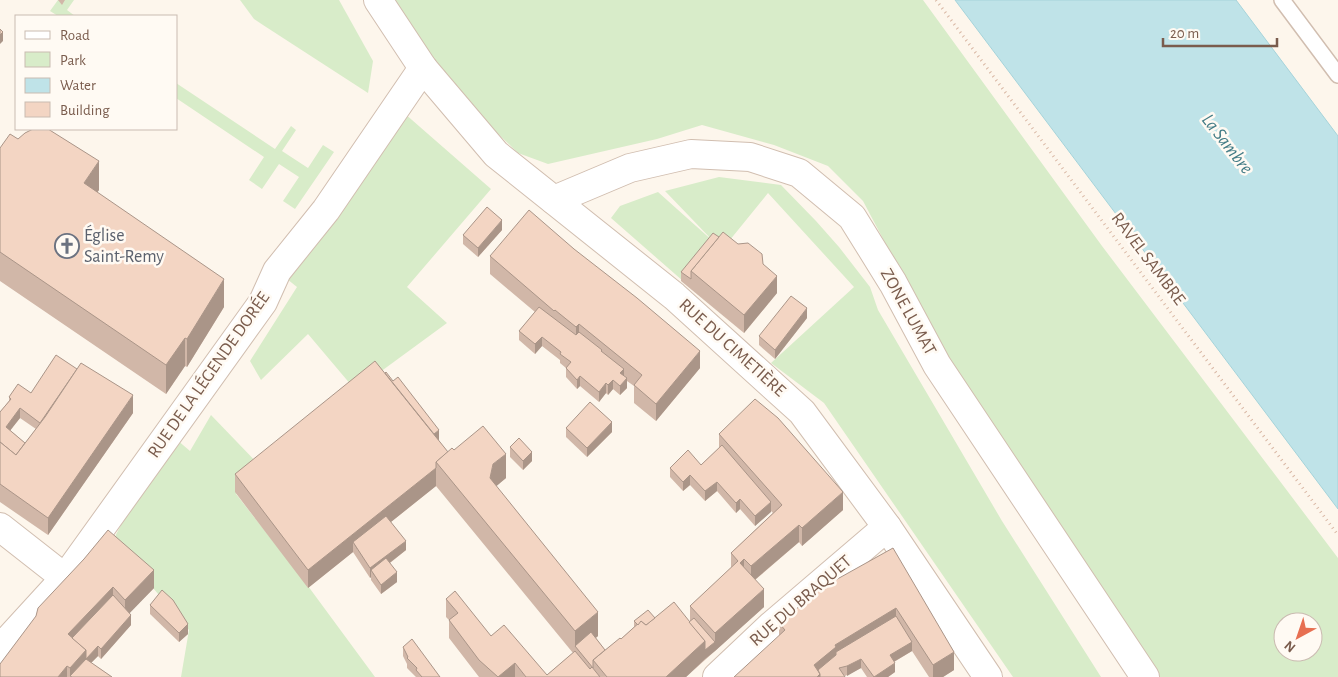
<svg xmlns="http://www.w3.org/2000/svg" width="1338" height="677" viewBox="0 0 1338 677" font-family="'Alegreya Sans',sans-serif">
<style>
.green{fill:#d8ecc9;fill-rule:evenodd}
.water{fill:#bfe3e8;stroke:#a5d3da}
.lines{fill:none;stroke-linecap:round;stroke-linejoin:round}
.service-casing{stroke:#d1beb0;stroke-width:18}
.minor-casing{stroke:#d1beb0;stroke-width:30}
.path{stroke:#d9b8a5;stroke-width:3;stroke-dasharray:1 4;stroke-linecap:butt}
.service{stroke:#fff;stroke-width:15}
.minor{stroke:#fff;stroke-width:28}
.wall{fill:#d1b7a8;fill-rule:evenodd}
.shaded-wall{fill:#aa9588}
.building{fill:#f3d5c3;stroke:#aa9588}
.labels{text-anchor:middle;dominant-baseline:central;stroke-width:5;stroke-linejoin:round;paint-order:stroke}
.worship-label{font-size:18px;fill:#5b616d;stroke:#fffaf3;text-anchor:start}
.street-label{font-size:18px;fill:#7a5c4d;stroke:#fffaf3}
.water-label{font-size:19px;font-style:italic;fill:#437c86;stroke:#fffaf3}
</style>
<rect width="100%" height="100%" fill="#fdf6ec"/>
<!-- green -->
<g class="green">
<path d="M58 0H74L67 10 75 16H58L50 11Z"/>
<path d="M240 0H339L373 61 368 93 263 25 254 19Z"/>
<path d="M383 0H923L1102 246 1338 558V677H1147L999 458 863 201 828 166 774 145 702 125 657 139 548 164 518 153 411 50ZM1283 622H1313V652H1283Z"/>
<path d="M176 83 275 149 291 126 296 130 282 151 308 168 323 145 334 152 295 209 283 201 299 177 279 164 262 189 249 180 264 157 176 98Z"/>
<path d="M404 113 491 189 407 287 447 323 376 375 357 392 308 334 261 380 250 361 297 287 277 271Z"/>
<path d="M719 177 781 185 816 221 839 247 870 287 878 310 1002 521 1101 677H1013L824 403 771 363 854 287 768 193 691 288 611 218 620 206 658 192 715 243 665 191Z"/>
<path d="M211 415 264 470 236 494 308 586 375 677H181L189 630 153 588 109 548 169 433 190 451Z"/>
</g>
<!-- water -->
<path class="water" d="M955 0H1236L1338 136V509Z"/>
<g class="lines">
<defs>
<path id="service" d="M1282 0 1338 75"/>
<g id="minor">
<path d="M378 0 423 68 496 154 674 296 802 412 887 527 988 677"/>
<path d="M554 200 630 168 691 154 750 157 799 173 852 217 893 283 937 365 1145 677"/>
<path d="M0 527 65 578"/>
<path d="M0 649 65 578 263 302 277 271 326 210 423 68"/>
<path d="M717 677 771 626 887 527"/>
</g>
</defs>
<!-- service casing -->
<use href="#service" class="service-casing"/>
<!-- minor casing -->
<use href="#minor" class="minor-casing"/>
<!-- path -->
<path class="path" d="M936 0 1338 535"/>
<!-- service -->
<use href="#service" class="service"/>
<!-- minor -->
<use href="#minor" class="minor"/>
</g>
<!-- wall -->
<g class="wall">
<path d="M58 0H65L62 5Z"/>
<path d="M0 148 99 190 97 192 224 307 187 367 185 366 166 394 0 281Z"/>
<path d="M502 230 478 257 463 244V235Z"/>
<path d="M490 256 700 368 656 421 634 403V386L627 381V388L620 395 613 389 608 395 606 393 599 402 580 386 577 389 566 377V368L560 363V360L542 346 535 354 519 340V331L535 312 490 274Z"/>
<path d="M763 264 777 293 744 333 681 281V272Z"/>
<path d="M807 318 775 359 759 345V336Z"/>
<path d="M385 373 439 440H438L448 452 454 450 506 478 496 486 598 636 596 638 605 650 621 639 634 627V621L655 618 689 622 690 621V606L731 568V553L773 513 771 511 755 526 740 509 736 513 717 491 705 501 690 485 683 491 670 477V468L701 465 719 448V434L843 510 802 546 799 542 755 580 764 607 686 677H479L449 638V620L446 617V599L491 636 547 675 573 653 436 486 391 522 406 550 390 563 397 582 381 594 371 580V577L370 578 353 552 308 588 235 492V474Z"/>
<path d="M31 393 133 413 48 535 0 502V412L9 401V397ZM20 418 36 429 25 443 10 430Z"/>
<path d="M566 428 612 432 587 457 566 437Z"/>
<path d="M510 447 532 461 523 470 510 457Z"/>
<path d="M893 548 954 670 943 677H929L912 651 894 662 895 672 888 677H867L861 668 845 676 779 636V623Z"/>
<path d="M84 559 154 588 129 613 131 625 101 659 98 656 91 663 112 677H0Z"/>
<path d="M150 605 188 634 179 642 150 614Z"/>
<path d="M403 647 440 677H416L407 668V664L403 656Z"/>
</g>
<!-- shaded-wall -->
<g class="shaded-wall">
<path d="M3 32V41L0 44V35Z"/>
<path d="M99 161V190L84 211V183Z"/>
<path d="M502 220V230L478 257V248Z"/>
<path d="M777 276V293L744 333V315Z"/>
<path d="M224 279V307L187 367V339Z"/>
<path d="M807 308V318L775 359V350Z"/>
<path d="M579 324V342L576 345V327Z"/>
<path d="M542 337V346L535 354V344Z"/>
<path d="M185 338V366L166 394V365Z"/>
<path d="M700 351V368L656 421V404Z"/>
<path d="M624 369V379L620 373Z"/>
<path d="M580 376V386L577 389V380Z"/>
<path d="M627 378V388L620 395V386Z"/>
<path d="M613 380V389L608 395V385Z"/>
<path d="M606 383V393L599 402V392Z"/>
<path d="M133 395V413L48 535V518Z"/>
<path d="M20 408V418L6 436V427Z"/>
<path d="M612 422V432L587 457V448Z"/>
<path d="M439 430V440L430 447V437Z"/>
<path d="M532 452V461L523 470V461Z"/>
<path d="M506 454V478L493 489 490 478 493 464Z"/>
<path d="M436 468V486L357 549 353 542V552L308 588V570Z"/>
<path d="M690 475V485L683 491V482Z"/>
<path d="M717 482V491L705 501V491Z"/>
<path d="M843 492V510L802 546V528Z"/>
<path d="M740 499V509L736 513V503Z"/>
<path d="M771 502V512L755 526V516Z"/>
<path d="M799 525V542L751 583V566Z"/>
<path d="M406 541V550L374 575 371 570V577L370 578V568Z"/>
<path d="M744 559V576L740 563Z"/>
<path d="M154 570V588L125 618V600Z"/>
<path d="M397 572V582L381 594V585Z"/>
<path d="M113 587V604L73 647 68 634Z"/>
<path d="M764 589V607L715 651V633Z"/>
<path d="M896 608V626L821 677H817L814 665 835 645Z"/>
<path d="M598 612V636L579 651 575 646V631Z"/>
<path d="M131 615V625L101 659V649Z"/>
<path d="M188 624V634L179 642V633Z"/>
<path d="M705 641V659L686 677H666Z"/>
<path d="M715 642V651L705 659V650Z"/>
<path d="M912 642V651L890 664V655Z"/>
<path d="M98 646V656L86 668V659Z"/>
<path d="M86 650V668L70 676V668Z"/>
<path d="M954 652V670L943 677H933V665Z"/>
<path d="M861 659V668L847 676V666Z"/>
<path d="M515 663V677H498Z"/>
<path d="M895 663V672L888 677H874Z"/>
<path d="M67 666V677H58Z"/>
</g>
<!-- building -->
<g class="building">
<path d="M0 29 3 32 0 35Z"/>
<path d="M33 129H48L99 161 84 183 224 279 187 339 185 338 166 365 0 252V148L10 134 18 139 25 133Z"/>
<path d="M487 207 502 220 478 248 463 235Z"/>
<path d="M529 210 574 249 637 298 700 351 656 404 634 385 642 375 579 324 576 327 555 310 554 311 490 256Z"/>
<path d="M723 232 738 244 748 243 762 254 763 264 777 276 744 315 691 271Z"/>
<path d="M713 233 719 237 691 271V279L681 272Z"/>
<path d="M791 296 807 308 775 350 759 336Z"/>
<path d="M539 307 576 335 579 332 602 350 601 351 624 369 620 373 627 378 620 386 613 380 608 385 606 383 599 392 580 376 577 380 566 368 571 362 560 354 561 352 542 337 535 344 519 331Z"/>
<path d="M56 355 77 369 40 423 20 408 6 427 25 443 16 455 0 442V412L11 399 9 397 18 384 31 393Z"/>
<path d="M375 361 448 452 436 462V468L308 570 235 474Z"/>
<path d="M81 363 133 395 48 518 0 484V442L16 455 45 417Z"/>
<path d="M386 372 393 381 398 377 439 430 434 434 385 373Z"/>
<path d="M755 399 778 418 843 492 802 528 799 525 751 566 744 559 740 563 764 589 715 633 690 606 738 561 731 553 782 505 719 434Z"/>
<path d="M590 402 612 422 587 448 566 428Z"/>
<path d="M483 426 506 454 493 464 490 478 598 612 575 631 436 462 452 448 454 450Z"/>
<path d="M519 438 532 452 523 461 510 447Z"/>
<path d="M722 445 771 502 755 516 740 499 736 503 717 482 705 491 690 475 683 482 670 468 688 450 701 465Z"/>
<path d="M386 516 406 541 370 568 353 542Z"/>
<path d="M108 530 154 570 125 600 113 587 68 634 86 650 70 668 67 666 58 677H0V664L36 616 38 608 84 559Z"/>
<path d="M893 548 954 652 933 665 896 608 835 645 836 647 814 665 820 674 817 677H734L785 630 779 623 823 587Z"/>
<path d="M386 558 397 572 381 585 371 570Z"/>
<path d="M162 590 173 600 188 624 179 633 150 605Z"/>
<path d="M455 591 491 636 504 625 547 675 575 651 590 669 592 667 600 677H526L515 663 498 677 479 660 449 620 458 613 446 599Z"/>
<path d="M113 595 131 615 101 649 98 646 86 659V650L72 638Z"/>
<path d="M674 602 705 641 666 677H607L593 660 620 638 621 639 641 621 646 625Z"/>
<path d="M648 610 655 618 646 625 641 621 638 625 634 621Z"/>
<path d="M896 616 912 642 890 655 895 663 874 677 861 659 847 666 839 668 845 677H820V674L818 670 836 655V652Z"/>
<path d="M694 618 715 642 705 650V641L689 622Z"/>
<path d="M591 632 605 650 593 660V668L575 646Z"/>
<path d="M412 639 440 677H422L416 670 417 668 407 658 408 657 403 647Z"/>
<path d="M86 659 112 677H72L70 676Z"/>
</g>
<!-- icons -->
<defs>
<symbol id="church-ring" viewBox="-11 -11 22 22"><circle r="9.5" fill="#fffaf3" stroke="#6b7280" stroke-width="1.5"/><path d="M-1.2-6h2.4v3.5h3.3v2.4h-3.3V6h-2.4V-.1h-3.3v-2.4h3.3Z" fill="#6b7280"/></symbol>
</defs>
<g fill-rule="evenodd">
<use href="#church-ring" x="53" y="232" width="28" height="28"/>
</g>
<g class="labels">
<!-- worship labels -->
<g class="worship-label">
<text x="84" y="236">Église<tspan x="84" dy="21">Saint-Remy</tspan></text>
</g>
<!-- street labels -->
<g class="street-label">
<text transform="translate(1148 259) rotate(53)">RAVEL SAMBRE</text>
<text transform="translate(908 312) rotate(61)">ZONE LUMAT</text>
<text transform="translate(732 348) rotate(42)">RUE DU CIMETIÈRE</text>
<text transform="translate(209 375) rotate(-55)">RUE DE LA LÉGENDE DORÉE</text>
<text transform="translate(801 601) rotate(-41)">RUE DU BRAQUET</text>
</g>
<!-- water labels -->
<g class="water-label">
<text transform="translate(1227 144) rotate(52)">La Sambre</text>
</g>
</g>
<!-- legend -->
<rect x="15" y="15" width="162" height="115" fill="#fffaf3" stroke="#cabbb1"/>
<rect x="25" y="31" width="25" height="8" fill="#ffffff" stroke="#cabbb1"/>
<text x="60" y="40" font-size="15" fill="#7a5c4d">Road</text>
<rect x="25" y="52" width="25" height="15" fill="#d8ecc9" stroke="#cabbb1"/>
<text x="60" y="65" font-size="15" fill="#7a5c4d">Park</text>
<rect x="25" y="78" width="25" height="15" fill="#bfe3e8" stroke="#cabbb1"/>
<text x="60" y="90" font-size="15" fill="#7a5c4d">Water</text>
<rect x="25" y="102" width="25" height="15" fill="#f3d5c3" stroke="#cabbb1"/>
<text x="60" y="115" font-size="15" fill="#7a5c4d">Building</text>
<!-- north arrow -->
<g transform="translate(1298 637) rotate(220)"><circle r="24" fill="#fffaf3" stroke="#cabbb1"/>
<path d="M0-4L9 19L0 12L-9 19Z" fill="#e76f51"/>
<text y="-8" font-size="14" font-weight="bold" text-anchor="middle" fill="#7a5c4d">N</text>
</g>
<!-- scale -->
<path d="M1163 38v8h114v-8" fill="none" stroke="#7a5c4d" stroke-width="2.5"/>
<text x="1170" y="38" font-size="15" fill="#7a5c4d" stroke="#fffaf3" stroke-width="4" paint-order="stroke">20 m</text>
</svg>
